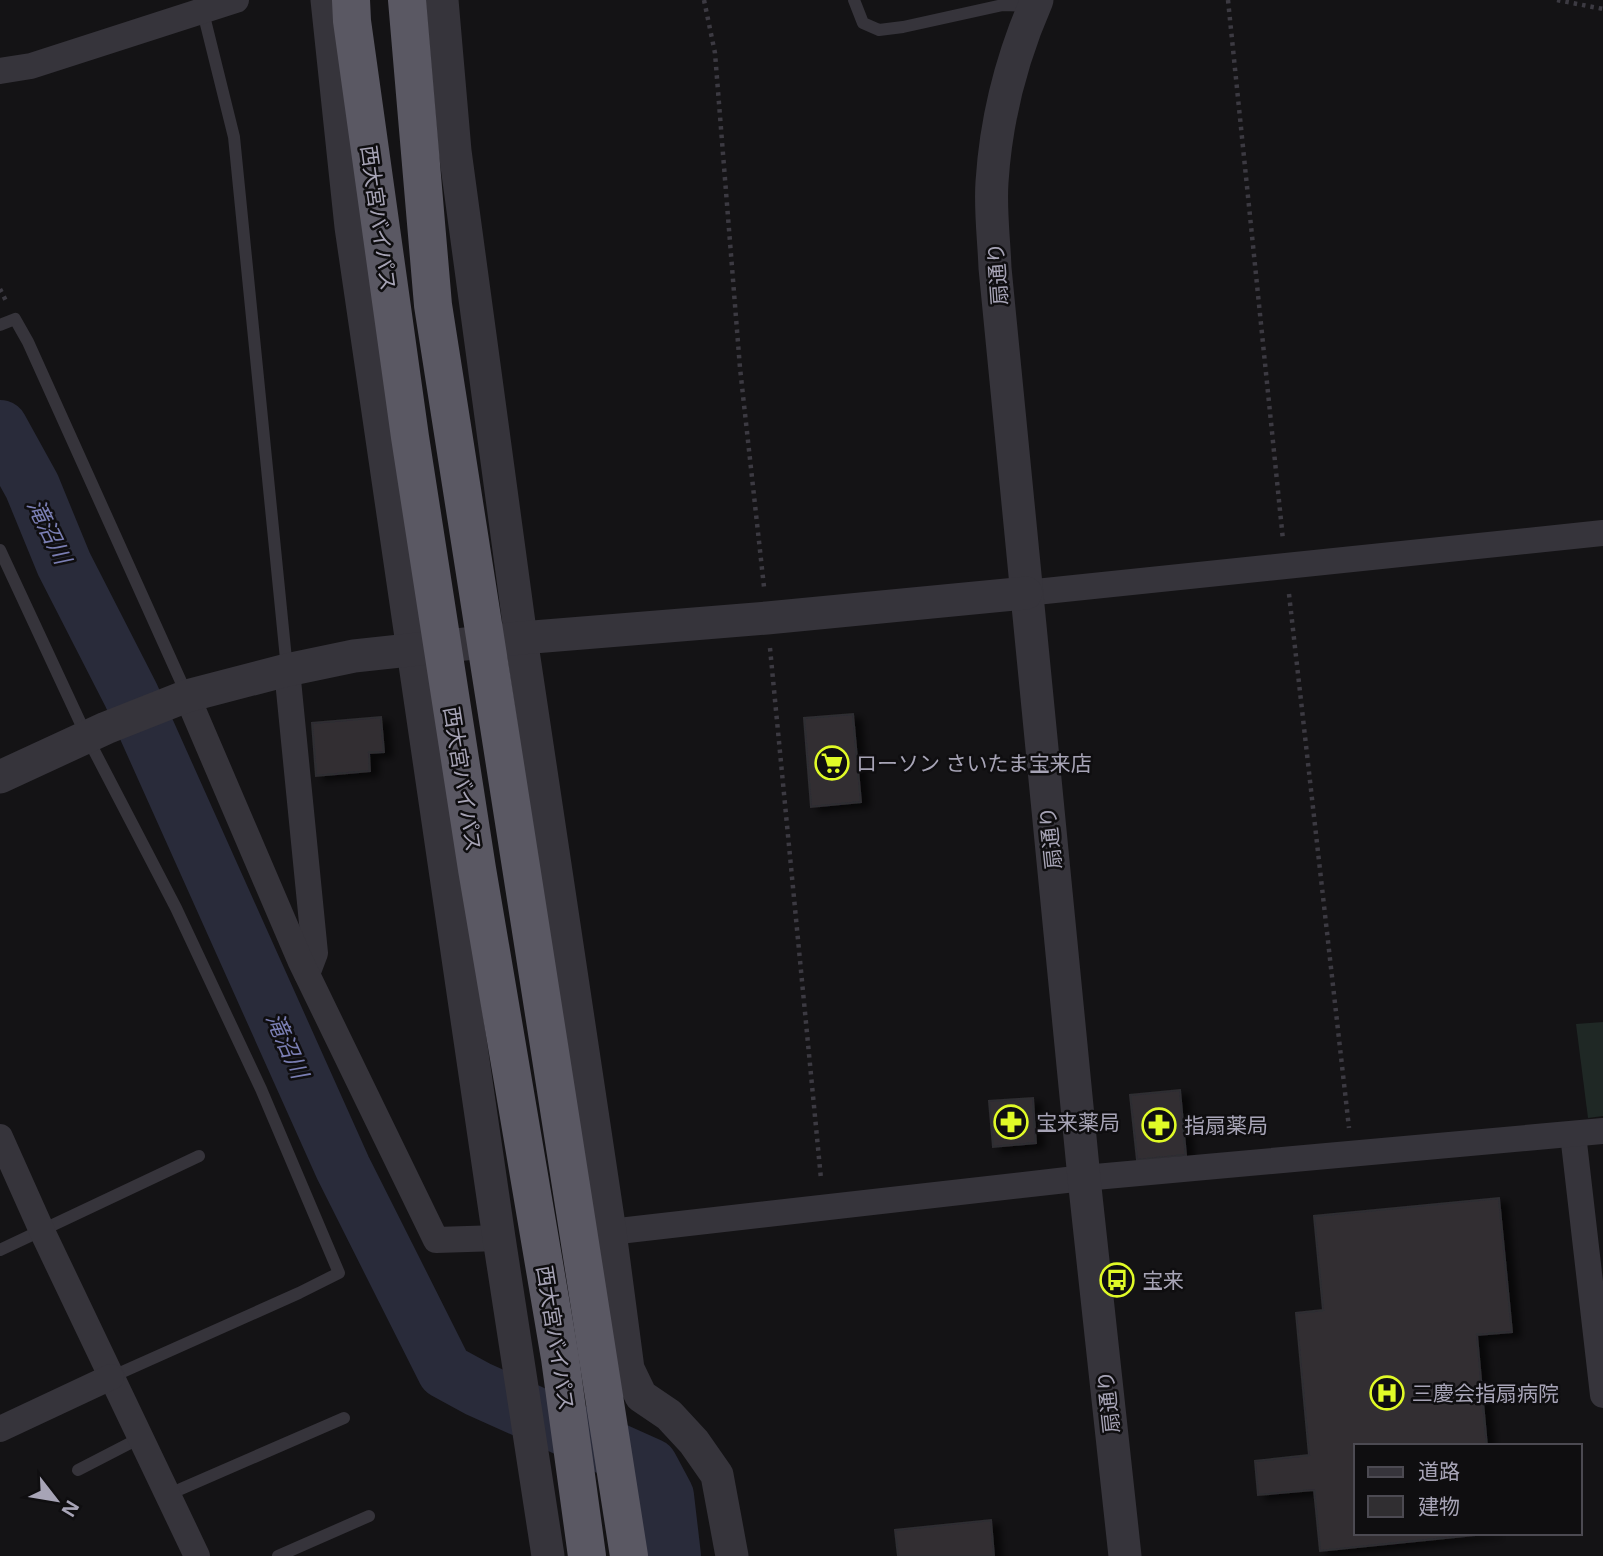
<svg xmlns="http://www.w3.org/2000/svg" width="1603" height="1556" viewBox="0 0 1603 1556" font-family="'Open Sans','Noto Sans JP',sans-serif">
<style>
.green{fill:#1f2825}
.lines{fill:none;stroke-linecap:round;stroke-linejoin:round}
.river{stroke:#292b3a;stroke-width:56}
.building{fill:#302e31;stroke:#2f2d31;stroke-width:2;filter:url(#shadow)}
.path{stroke:#3c3a42;stroke-width:4.5;stroke-dasharray:3.5 5;stroke-linecap:butt}
.service{stroke:#36343b;stroke-width:12}
.minor{stroke:#36343b;stroke-width:26}
.tertiary{stroke:#36343b;stroke-width:33}
.trunk-bridge{stroke:#5a5863;stroke-width:38}
.labels{text-anchor:middle;dominant-baseline:central;stroke-width:5;stroke-linejoin:round;paint-order:stroke}
.street-label{font-size:21px;fill:#a7a4b6;stroke:#0f0e10}
.poi-label{font-size:21px;fill:#a7a4b6;stroke:#0f0e10;text-anchor:start}
.water-label{font-size:23px;font-style:italic;fill:#7a7eb3;stroke:#0f0e10}
</style>
<defs>
<filter id="shadow"><feDropShadow dx="8" dy="4.5" stdDeviation="3.5" flood-color="#0009"/></filter>
</defs>
<rect width="100%" height="100%" fill="#141315"/>
<!-- green -->
<path class="green" d="M1603 1022V1116L1588 1118 1576 1024Z"/>
<g class="lines">
<!-- river -->
<path class="river" d="M0 428 32 486 64 564 131 695 343 1168 445 1371 478 1389 650 1466 666 1496 673 1556"/>
</g>
<!-- building -->
<g class="building">
<path d="M853 714 861 802 811 807 804 718Z"/>
<path d="M381 717 384 752 369 753 370 771 316 776 312 723Z"/>
<path d="M1180 1090 1186 1155 1137 1160 1130 1095Z"/>
<path d="M1033 1098 1036 1143 993 1147 989 1101Z"/>
<path d="M1499 1198 1512 1332 1477 1335 1487 1446H1356V1533H1495L1320 1551 1314 1490 1258 1495 1255 1461 1309 1455 1296 1313 1323 1310 1314 1216Z"/>
<path d="M991 1520 994 1556H898L895 1530Z"/>
</g>
<g class="lines">
<!-- path -->
<g class="path">
<path d="M704 0 715 53 740 368 764 587"/>
<path d="M1228 0 1283 540"/>
<path d="M1557 0 1603 9"/>
<path d="M0 289 6 301"/>
<path d="M1289 594 1349 1128"/>
<path d="M770 648 821 1179"/>
</g>
<!-- service -->
<g class="service">
<path d="M854 0 863 23 879 30 903 27 1003 5 1033 6"/>
<path d="M203 12 234 137 287 669"/>
<path d="M0 325 15 319 28 342 187 695"/>
<path d="M0 550 87 737 176 908 261 1089 339 1273 299 1293 111 1377"/>
<path d="M0 1250 199 1156"/>
<path d="M78 1470 140 1438"/>
<path d="M167 1495 344 1418"/>
<path d="M278 1556 369 1516"/>
</g>
<!-- minor -->
<g class="minor">
<path d="M0 71 31 66 236 0"/>
<path d="M1026 593 1603 533"/>
<path d="M287 670 315 953 307 974"/>
<path d="M187 696 300 960 436 1240 499 1238"/>
<path d="M1573 1134 1603 1395"/>
<path d="M0 1137 42 1231 197 1556"/>
<path d="M610 1232 1084 1178 1603 1131"/>
<path d="M0 1429 111 1377"/>
</g>
<!-- tertiary -->
<g class="tertiary">
<path d="M327 0 351 227 499 1238 548 1556"/>
<path d="M442 0 455 151 521 638 610 1232 628 1369 641 1396 669 1415 694 1442 717 1475 732 1556"/>
<path d="M1037 0C1012 57 996 119 992 182 990 210 994 240 995 268L1084 1178 1125 1556"/>
<path d="M0 777 106 728 187 696 287 670 354 656 521 638 767 618 1026 593"/>
</g>
<!-- trunk-bridge -->
<g class="trunk-bridge">
<path d="M351 0 352 21 410 437 477 869 560 1358 587 1556"/>
<path d="M407 0 433 305 629 1556"/>
</g>
</g>
<!-- icons -->
<defs>
<symbol id="supermarket-ring" viewBox="-11 -11 22 22"><circle r="9.5" fill="#0f0e10" stroke="#e0fa27" stroke-width="1.5"/><path d="M-6-5.5h2.5l.6 2H6L4.5 2H-2.5L-4.4-4H-6ZM-1.5 3.2a1.3 1.3 0 1 0 .1 0ZM3 3.2a1.3 1.3 0 1 0 .1 0Z" fill="#e0fa27"/></symbol>
<symbol id="pharmacy-ring" viewBox="-11 -11 22 22"><circle r="9.5" fill="#0f0e10" stroke="#e0fa27" stroke-width="1.5"/><path d="M-2-6h4v4h4v4h-4v4h-4v-4h-4v-4h4Z" fill="#e0fa27"/></symbol>
<symbol id="bus-ring" viewBox="-11 -11 22 22"><circle r="9.5" fill="#0f0e10" stroke="#e0fa27" stroke-width="1.5"/><path d="M-5-6H5V4H4V6H2V4H-2V6H-4V4H-5ZM-3.5-4V0h7V-4ZM-3.5 1.2v1.5H-2V1.2ZM2 1.2v1.5H3.5V1.2Z" fill="#e0fa27"/></symbol>
<symbol id="hospital-ring" viewBox="-11 -11 22 22"><circle r="9.5" fill="#0f0e10" stroke="#e0fa27" stroke-width="1.5"/><path d="M-5-5h3v3.5h4V-5h3V5h-3V1.5h-4V5h-3Z" fill="#e0fa27"/></symbol>
</defs>
<g fill-rule="evenodd">
<use href="#supermarket-ring" x="813" y="744" width="38" height="38"/>
<use href="#pharmacy-ring" x="992" y="1103" width="38" height="38"/>
<use href="#pharmacy-ring" x="1140" y="1106" width="38" height="38"/>
<use href="#bus-ring" x="1098" y="1261" width="38" height="38"/>
<use href="#hospital-ring" x="1368" y="1374" width="38" height="38"/>
</g>
<g class="labels">
<!-- street labels -->
<g class="street-label">
<text transform="translate(379 218) rotate(82)">西大宮バイパス</text>
<text transform="translate(997 274) rotate(-94)">扇通り</text>
<text transform="translate(463 779) rotate(81)">西大宮バイパス</text>
<text transform="translate(1050 838) rotate(-96)">扇通り</text>
<text transform="translate(556 1338) rotate(81)">西大宮バイパス</text>
<text transform="translate(1108 1402) rotate(-96)">扇通り</text>
</g>
<!-- poi labels -->
<g class="poi-label">
<text x="856" y="763">ローソン さいたま宝来店</text>
<text x="1036" y="1122">宝来薬局</text>
<text x="1184" y="1125">指扇薬局</text>
<text x="1142" y="1280">宝来</text>
<text x="1412" y="1393">三慶会指扇病院</text>
</g>
<!-- water labels -->
<g class="water-label">
<text transform="translate(50 531) rotate(64)">滝沼川</text>
<text transform="translate(288 1045) rotate(66)">滝沼川</text>
</g>
</g>
<!-- legend -->
<rect x="1354" y="1444" width="228" height="91" fill="#0f0e10" stroke="#4c4a52" stroke-width="2"/>
<rect x="1368" y="1467" width="35" height="10" fill="#36343b" stroke="#4c4a52" stroke-width="2"/>
<text x="1418" y="1479" font-size="21" fill="#a7a4b6">道路</text>
<rect x="1368" y="1496" width="35" height="21" fill="#302e31" stroke="#4c4a52" stroke-width="2"/>
<text x="1418" y="1514" font-size="21" fill="#a7a4b6">建物</text>
<!-- north arrow -->
<g transform="translate(56 1500) rotate(121)" stroke="#0f0e10" stroke-width="5" paint-order="stroke">
<path d="M0-5L12 26L0 18L-12 26Z" fill="#a7a4b6"/>
<text y="-10" font-size="19" font-weight="bold" text-anchor="middle" fill="#a7a4b6">N</text>
</g>
</svg>
